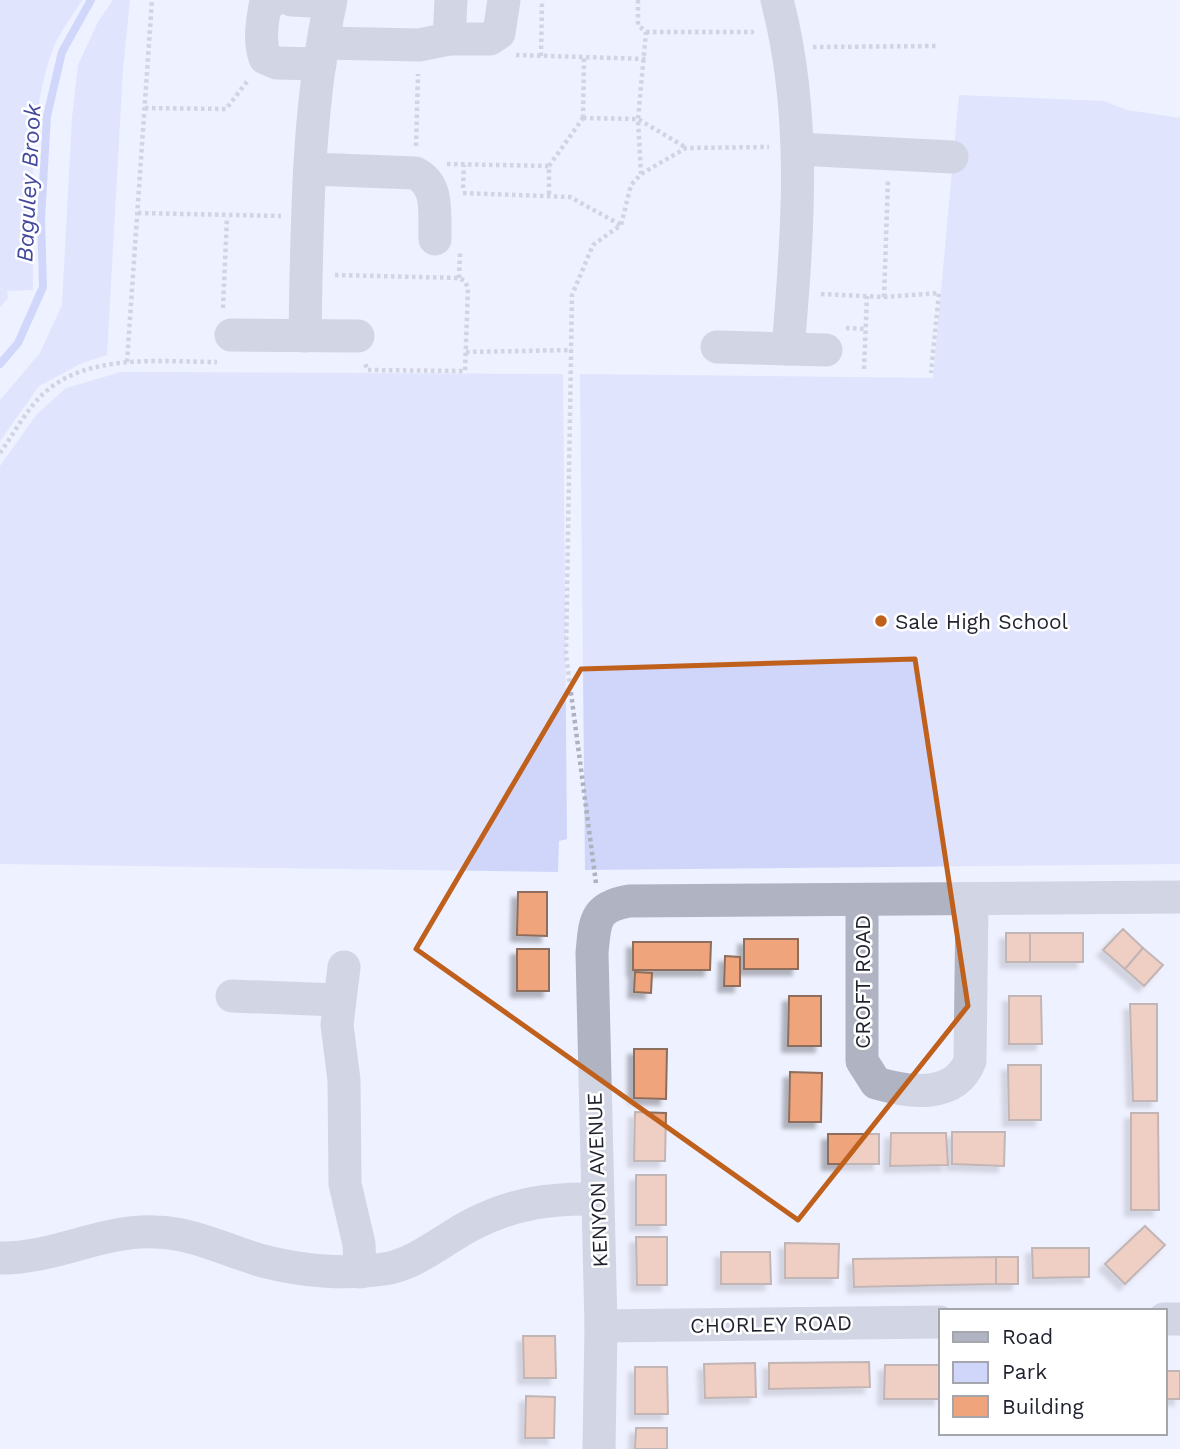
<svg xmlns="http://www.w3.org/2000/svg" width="1180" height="1449" viewBox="0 0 1180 1449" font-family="'Work Sans',sans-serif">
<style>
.green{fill:#cfd6fa}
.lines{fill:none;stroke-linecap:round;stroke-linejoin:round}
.stream{stroke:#aeb9f3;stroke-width:8}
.building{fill:#efa47b;stroke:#8d6e5d;stroke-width:2;filter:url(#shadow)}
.path{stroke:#aeb1be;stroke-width:4.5;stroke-dasharray:3.5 3.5;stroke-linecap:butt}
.minor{stroke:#b0b3c2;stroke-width:33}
.marked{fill:none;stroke:#c0601d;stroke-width:5;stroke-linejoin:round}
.poi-dot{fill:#c0601d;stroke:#fff;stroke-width:2.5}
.labels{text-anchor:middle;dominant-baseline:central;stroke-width:5;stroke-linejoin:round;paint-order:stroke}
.poi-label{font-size:21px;fill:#1f212e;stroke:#fff;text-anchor:start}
.street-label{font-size:21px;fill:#1f212e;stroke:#fff}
.water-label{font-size:23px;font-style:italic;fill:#444b9f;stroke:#fff}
</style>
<defs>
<filter id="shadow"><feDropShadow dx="-6" dy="6" stdDeviation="2" flood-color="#0004"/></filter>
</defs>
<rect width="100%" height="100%" fill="#eef1ff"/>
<!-- green -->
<g class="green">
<path d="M0 0H82C73 15 61 30 54 46 26 117 33 214 33 290L7 291 8 298 0 307Z"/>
<path d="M113 0H130L123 69 107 355 82 363 39 386 0 441V400L40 353 62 305 72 118 78 65 98 22Z"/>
<path d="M959 95 1104 101 1127 110 1180 118V864L585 870 580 374 933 378Z"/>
<path d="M121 372 563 374 567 839 559 841 558 872 0 864V466L37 414 66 388Z"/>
</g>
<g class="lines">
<!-- stream -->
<path class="stream" d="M0 364 18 343 43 287 41 219 47 116 62 52 91 0"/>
</g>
<!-- building -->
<g class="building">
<path d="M518 892H547V936L517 935Z"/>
<path d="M1123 929 1143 948 1125 969 1103 950Z"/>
<rect x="1006" y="933" width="24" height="29"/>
<rect x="1030" y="933" width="53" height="29"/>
<rect x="744" y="939" width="54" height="30"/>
<path d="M633 942H711L710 970H633Z"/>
<path d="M1143 948 1163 965 1144 986 1125 969Z"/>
<rect x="517" y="949" width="32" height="42"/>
<path d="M725 956 740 957V986H724Z"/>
<path d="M635 972 652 973 651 993 634 992Z"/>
<path d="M789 996H821V1046H788Z"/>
<path d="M1009 996H1041L1042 1044H1009Z"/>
<path d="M1130 1004H1157V1101H1133Z"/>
<path d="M634 1049H667L666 1099 634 1098Z"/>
<path d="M1008 1065H1041V1120H1009Z"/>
<path d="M790 1072 822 1073 821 1122H789Z"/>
<path d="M635 1112 666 1113 665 1161H634Z"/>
<path d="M1131 1113H1158L1159 1210H1131Z"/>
<path d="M952 1132H1005L1004 1166 952 1164Z"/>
<path d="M891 1133H946L948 1165 890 1166Z"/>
<rect x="828" y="1134" width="51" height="30"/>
<rect x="636" y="1175" width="30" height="50"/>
<path d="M1145 1226 1165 1245 1125 1284 1105 1264Z"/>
<path d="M636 1237H667V1285H637Z"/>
<path d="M785 1243 839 1244 838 1278H785Z"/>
<path d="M1032 1248H1089V1277L1033 1278Z"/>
<path d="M721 1252H770L771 1284H721Z"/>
<rect x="996" y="1257" width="22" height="27"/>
<path d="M996 1257V1284L854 1287 853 1259Z"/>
<path d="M523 1336H555L556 1378H524Z"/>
<path d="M869 1362 870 1387 769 1389V1363Z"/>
<path d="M755 1363 756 1397 705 1398 704 1364Z"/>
<path d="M885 1365H940V1399H884Z"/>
<path d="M635 1367H667L668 1414H635Z"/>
<rect x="1164" y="1371" width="16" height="28"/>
<path d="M526 1396 555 1397 554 1438H525Z"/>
<path d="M636 1428H667V1449H635Z"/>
</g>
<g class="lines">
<!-- path -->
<g class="path">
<path d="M638 0V25L646 32 638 119 641 174"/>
<path d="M646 32H754"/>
<path d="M813 47 939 46"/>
<path d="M516 55 646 59"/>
<path d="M541 56 542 0"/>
<path d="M145 108 226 109 249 79"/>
<path d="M583 118 638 119 685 147"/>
<path d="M583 118 584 58"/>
<path d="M416 146 418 74"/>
<path d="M447 164 549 166"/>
<path d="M463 188 464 165"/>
<path d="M463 193 570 197 621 225"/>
<path d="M549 194V166L583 118"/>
<path d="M138 213 281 216"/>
<path d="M335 275 459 278 465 281 468 288 465 371 367 370 365 362"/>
<path d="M459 278 460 253"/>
<path d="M821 294 884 297 939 293 931 373"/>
<path d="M884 297 888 180"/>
<path d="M223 308 227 217"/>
<path d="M846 328 866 329"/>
<path d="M466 352 572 350"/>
<path d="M127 362 152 0"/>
<path d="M864 369 867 296"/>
<path d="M0 453C13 435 25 412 41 396 85 352 160 362 217 362"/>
<path d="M596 883 566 655 572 295 593 245 621 225 631 185 641 174 686 148 769 147"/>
</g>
<!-- minor -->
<g class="minor">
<path d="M274 0 265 6C262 23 259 41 265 58L277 63 320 64"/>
<path d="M292 0 330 2"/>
<path d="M777 0C807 114 798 232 788 349"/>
<path d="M449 39 451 0"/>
<path d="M324 43 419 45 449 39H490L499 33 504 0"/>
<path d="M798 149 952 157"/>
<path d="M312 169 415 173C440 185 434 214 435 239"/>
<path d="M231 335 358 336"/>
<path d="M305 336C307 225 307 109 331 0"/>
<path d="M717 347 826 350"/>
<path d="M862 900V1061L876 1083C910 1093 955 1099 970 1061L972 900"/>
<path d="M344 967 337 1025 344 1080 345 1184 359 1244 360 1272"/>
<path d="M232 996 338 1000"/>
<path d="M0 1258C54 1259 103 1229 156 1232 194 1233 227 1251 263 1261 301 1271 345 1275 384 1269 417 1264 445 1238 473 1224 514 1203 552 1198 596 1199"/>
<path d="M1164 1319H1180"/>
<path d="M601 1326 940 1322"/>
<path d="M599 1449 601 1326 592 953C595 921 594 907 629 901L1180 897"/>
</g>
</g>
<!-- marked area -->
<path d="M0 0H1180V1449H0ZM915 659 968 1006 798 1220 416 949 581 669Z" fill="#eef1ff" fill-opacity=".55" fill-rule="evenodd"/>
<path class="marked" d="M915 659 968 1006 798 1220 416 949 581 669Z"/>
<!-- markers -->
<circle class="poi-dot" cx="881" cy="621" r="7"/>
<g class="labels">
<!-- poi labels -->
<g class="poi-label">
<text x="895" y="621">Sale High School</text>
</g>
<!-- street labels -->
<g class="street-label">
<text transform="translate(862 982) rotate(-90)">CROFT ROAD</text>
<text transform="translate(597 1180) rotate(-92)">KENYON AVENUE</text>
<text transform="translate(771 1324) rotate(-1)">CHORLEY ROAD</text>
</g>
<!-- water labels -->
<g class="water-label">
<text transform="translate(29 183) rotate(-87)">Baguley Brook</text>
</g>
</g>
<!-- legend -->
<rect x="939" y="1309" width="228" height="126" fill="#ffffff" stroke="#a5a6ab" stroke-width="2"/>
<rect x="953" y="1332" width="35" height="10" fill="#b0b3c2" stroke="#a5a6ab" stroke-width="2"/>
<text x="1002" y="1344" font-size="21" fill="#1f212e">Road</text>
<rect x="953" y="1362" width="35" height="21" fill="#cfd6fa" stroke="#a5a6ab" stroke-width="2"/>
<text x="1002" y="1379" font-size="21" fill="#1f212e">Park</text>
<rect x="953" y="1396" width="35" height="21" fill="#efa47b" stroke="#a5a6ab" stroke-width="2"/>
<text x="1002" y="1414" font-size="21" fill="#1f212e">Building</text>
</svg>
